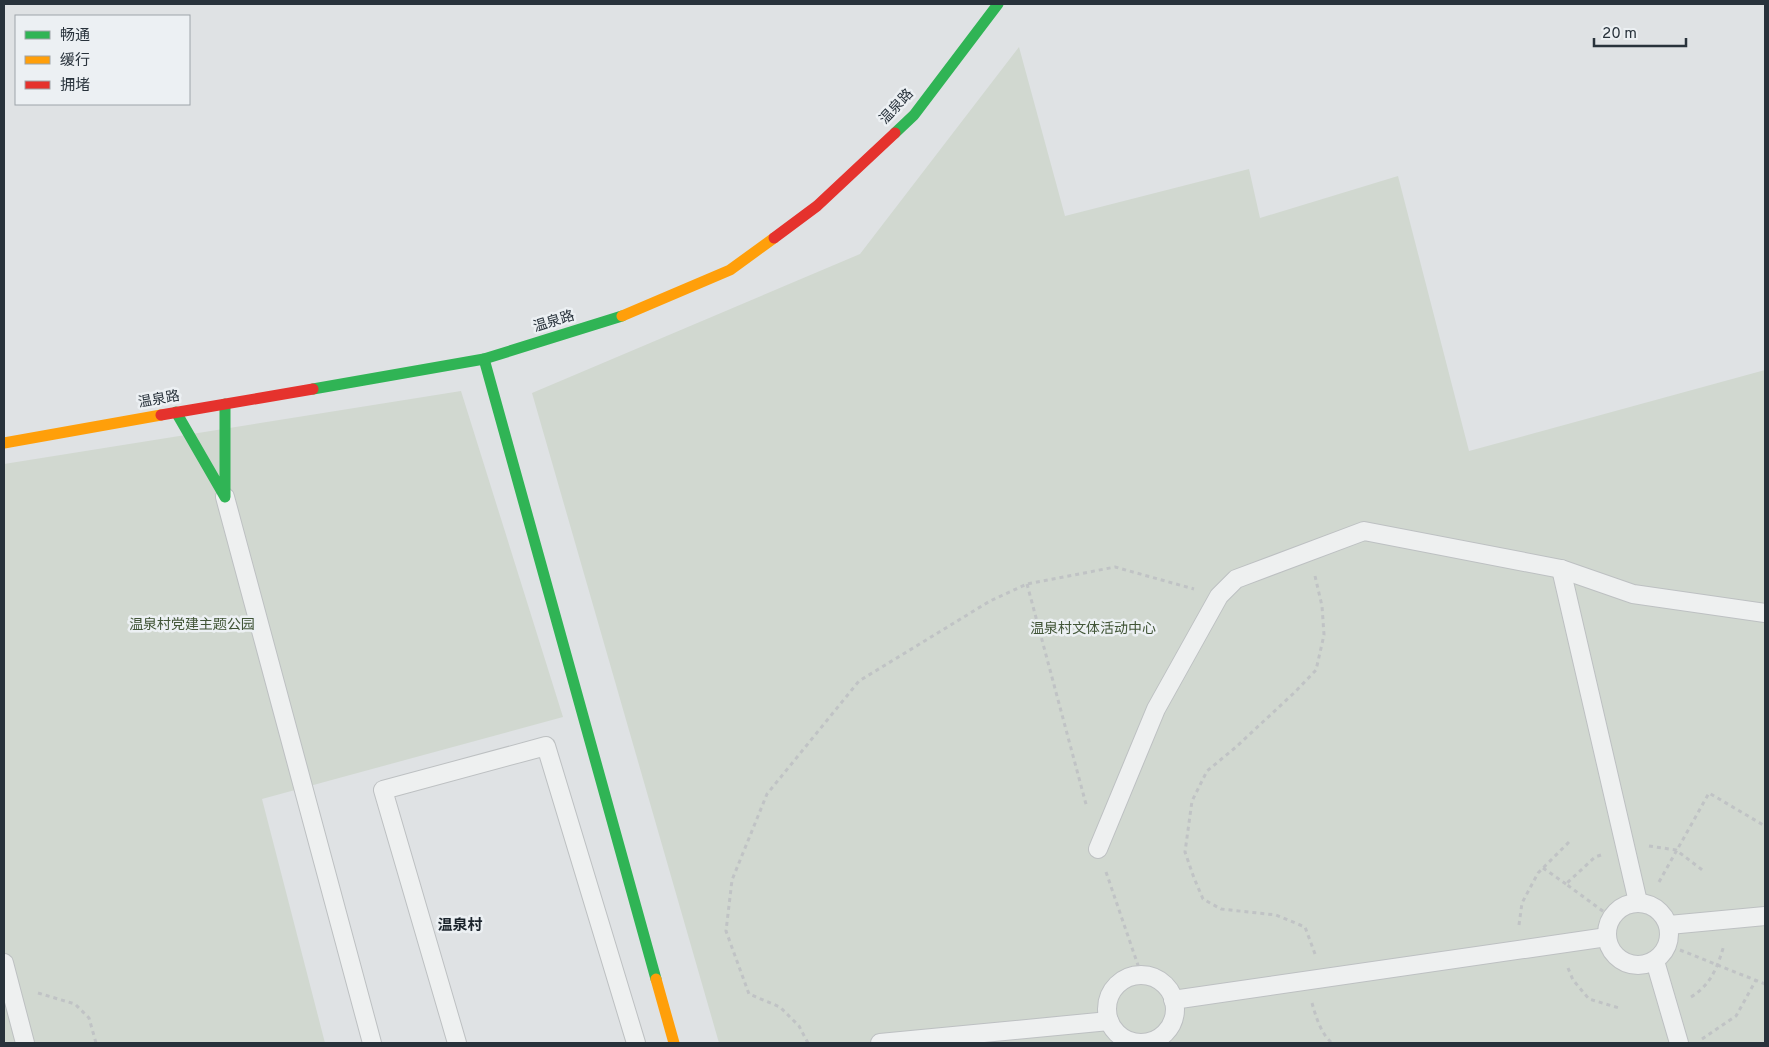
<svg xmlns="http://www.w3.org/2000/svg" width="1769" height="1047" viewBox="0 0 1769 1047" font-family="Overpass,'Noto Sans SC',sans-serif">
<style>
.green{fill:#d1d8d0}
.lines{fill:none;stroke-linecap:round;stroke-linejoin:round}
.lane-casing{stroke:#bdc0c2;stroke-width:20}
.path{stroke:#c0c3c5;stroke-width:3;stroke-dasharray:4 4;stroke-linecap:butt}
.lane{stroke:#eef0f0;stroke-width:18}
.fast{stroke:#30b455;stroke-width:11}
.slow{stroke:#ff9f0a;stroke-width:11}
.jam{stroke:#e5322d;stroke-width:11}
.labels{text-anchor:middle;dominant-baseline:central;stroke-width:5;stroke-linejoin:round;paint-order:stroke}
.street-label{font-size:14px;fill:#28323b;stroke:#ecf0f3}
.park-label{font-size:14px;fill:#415537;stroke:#ecf0f3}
.neighbourhood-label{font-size:15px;font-weight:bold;fill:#1a232b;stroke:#ecf0f3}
</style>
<rect width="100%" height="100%" fill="#dfe2e4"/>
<!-- green -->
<g class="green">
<path d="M1019 47 1065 216 1249 169 1260 218 1398 176 1469 451 1765 370V1043H719L532 393 860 254Z"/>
<path d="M461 391 563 717 262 799 325 1043H4V464Z"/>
</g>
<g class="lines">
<defs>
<g id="lane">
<path d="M225 497 372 1043"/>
<path d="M1561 569 1638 902"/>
<path d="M1098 849 1156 709 1219 596 1236 579 1364 531 1561 569 1633 594 1765 613"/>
<circle cx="1638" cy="934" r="31"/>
<path d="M1669 925 1765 916"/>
<path d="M1655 961 1679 1043"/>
<path d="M4 963 25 1043"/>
<circle cx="1141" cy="1009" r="34"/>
<path d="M1173 1000 1607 937"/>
<path d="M457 1043 383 790 546 746 636 1043"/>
<path d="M880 1043 1109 1021"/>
</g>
</defs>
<!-- lane casing -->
<use href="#lane" class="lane-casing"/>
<!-- path -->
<g class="path">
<path d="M1315 576 1322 606 1324 635 1316 670 1295 692 1236 747 1207 771 1192 801 1185 852 1194 878 1203 899 1221 909 1276 915 1305 927 1315 954"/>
<path d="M1027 584 1087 808"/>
<path d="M1649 846 1676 850 1705 872"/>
<path d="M1601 855 1595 857 1566 884 1604 912"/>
<path d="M1543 868 1566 884"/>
<path d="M1106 872 1141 974"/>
<path d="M1659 882 1709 793 1765 826"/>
<path d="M1519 925 1522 903 1538 873 1569 842"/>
<path d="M1680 950 1765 984"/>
<path d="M1568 968 1573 980 1589 999 1619 1008"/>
<path d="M38 993 75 1004 89 1018 96 1043"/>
<path d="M1691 997C1711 985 1718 966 1724 945"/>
<path d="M1312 1003C1316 1017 1321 1034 1332 1043"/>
<path d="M1702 1039 1736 1016 1756 980"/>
<path d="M808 1043 799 1026 780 1007 749 994 726 931 732 880 767 794 859 681 990 601 1027 584 1115 567 1194 589"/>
</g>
<!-- lane -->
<use href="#lane" class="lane"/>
<!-- fast -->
<g class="fast">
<path d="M895 133 914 115 998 4"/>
<path d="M484 359 656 979"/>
<path d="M313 389 484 359 622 316"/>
<path d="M176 412 225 497V404"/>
</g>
<!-- slow -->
<g class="slow">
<path d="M622 316 730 270 774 238"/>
<path d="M4 443 161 415"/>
<path d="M656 979 674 1043"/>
</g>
<!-- jam -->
<g class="jam">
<path d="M774 238 817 206 895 133"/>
<path d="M161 415 313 389"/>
</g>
</g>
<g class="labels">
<!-- street labels -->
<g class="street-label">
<text transform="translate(897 107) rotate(-47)">温泉路</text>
<text transform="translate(554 322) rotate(-17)">温泉路</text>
<text transform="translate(159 400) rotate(-10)">温泉路</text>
</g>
<!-- park labels -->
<g class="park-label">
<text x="192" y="625">温泉村党建主题公园</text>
<text x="1093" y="629">温泉村文体活动中心</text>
</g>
<!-- neighbourhood labels -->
<g class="neighbourhood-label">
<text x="460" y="926">温泉村</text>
</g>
</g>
<!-- border -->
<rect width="1769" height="1047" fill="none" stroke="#28323b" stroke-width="10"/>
<!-- legend -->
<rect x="15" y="15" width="175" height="90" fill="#ecf0f3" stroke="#9ea4a9"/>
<rect x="25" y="31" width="25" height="8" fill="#30b455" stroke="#9ea4a9"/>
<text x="60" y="40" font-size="15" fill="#28323b">畅通</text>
<rect x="25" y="56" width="25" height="8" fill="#ff9f0a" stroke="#9ea4a9"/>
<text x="60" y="65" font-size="15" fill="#28323b">缓行</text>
<rect x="25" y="81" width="25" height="8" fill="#e5322d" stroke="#9ea4a9"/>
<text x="60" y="90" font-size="15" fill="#28323b">拥堵</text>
<!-- scale -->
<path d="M1594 38v8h92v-8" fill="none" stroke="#28323b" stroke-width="2.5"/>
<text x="1602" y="38" font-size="15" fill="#28323b" stroke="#ecf0f3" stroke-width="4" paint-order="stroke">20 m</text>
</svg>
